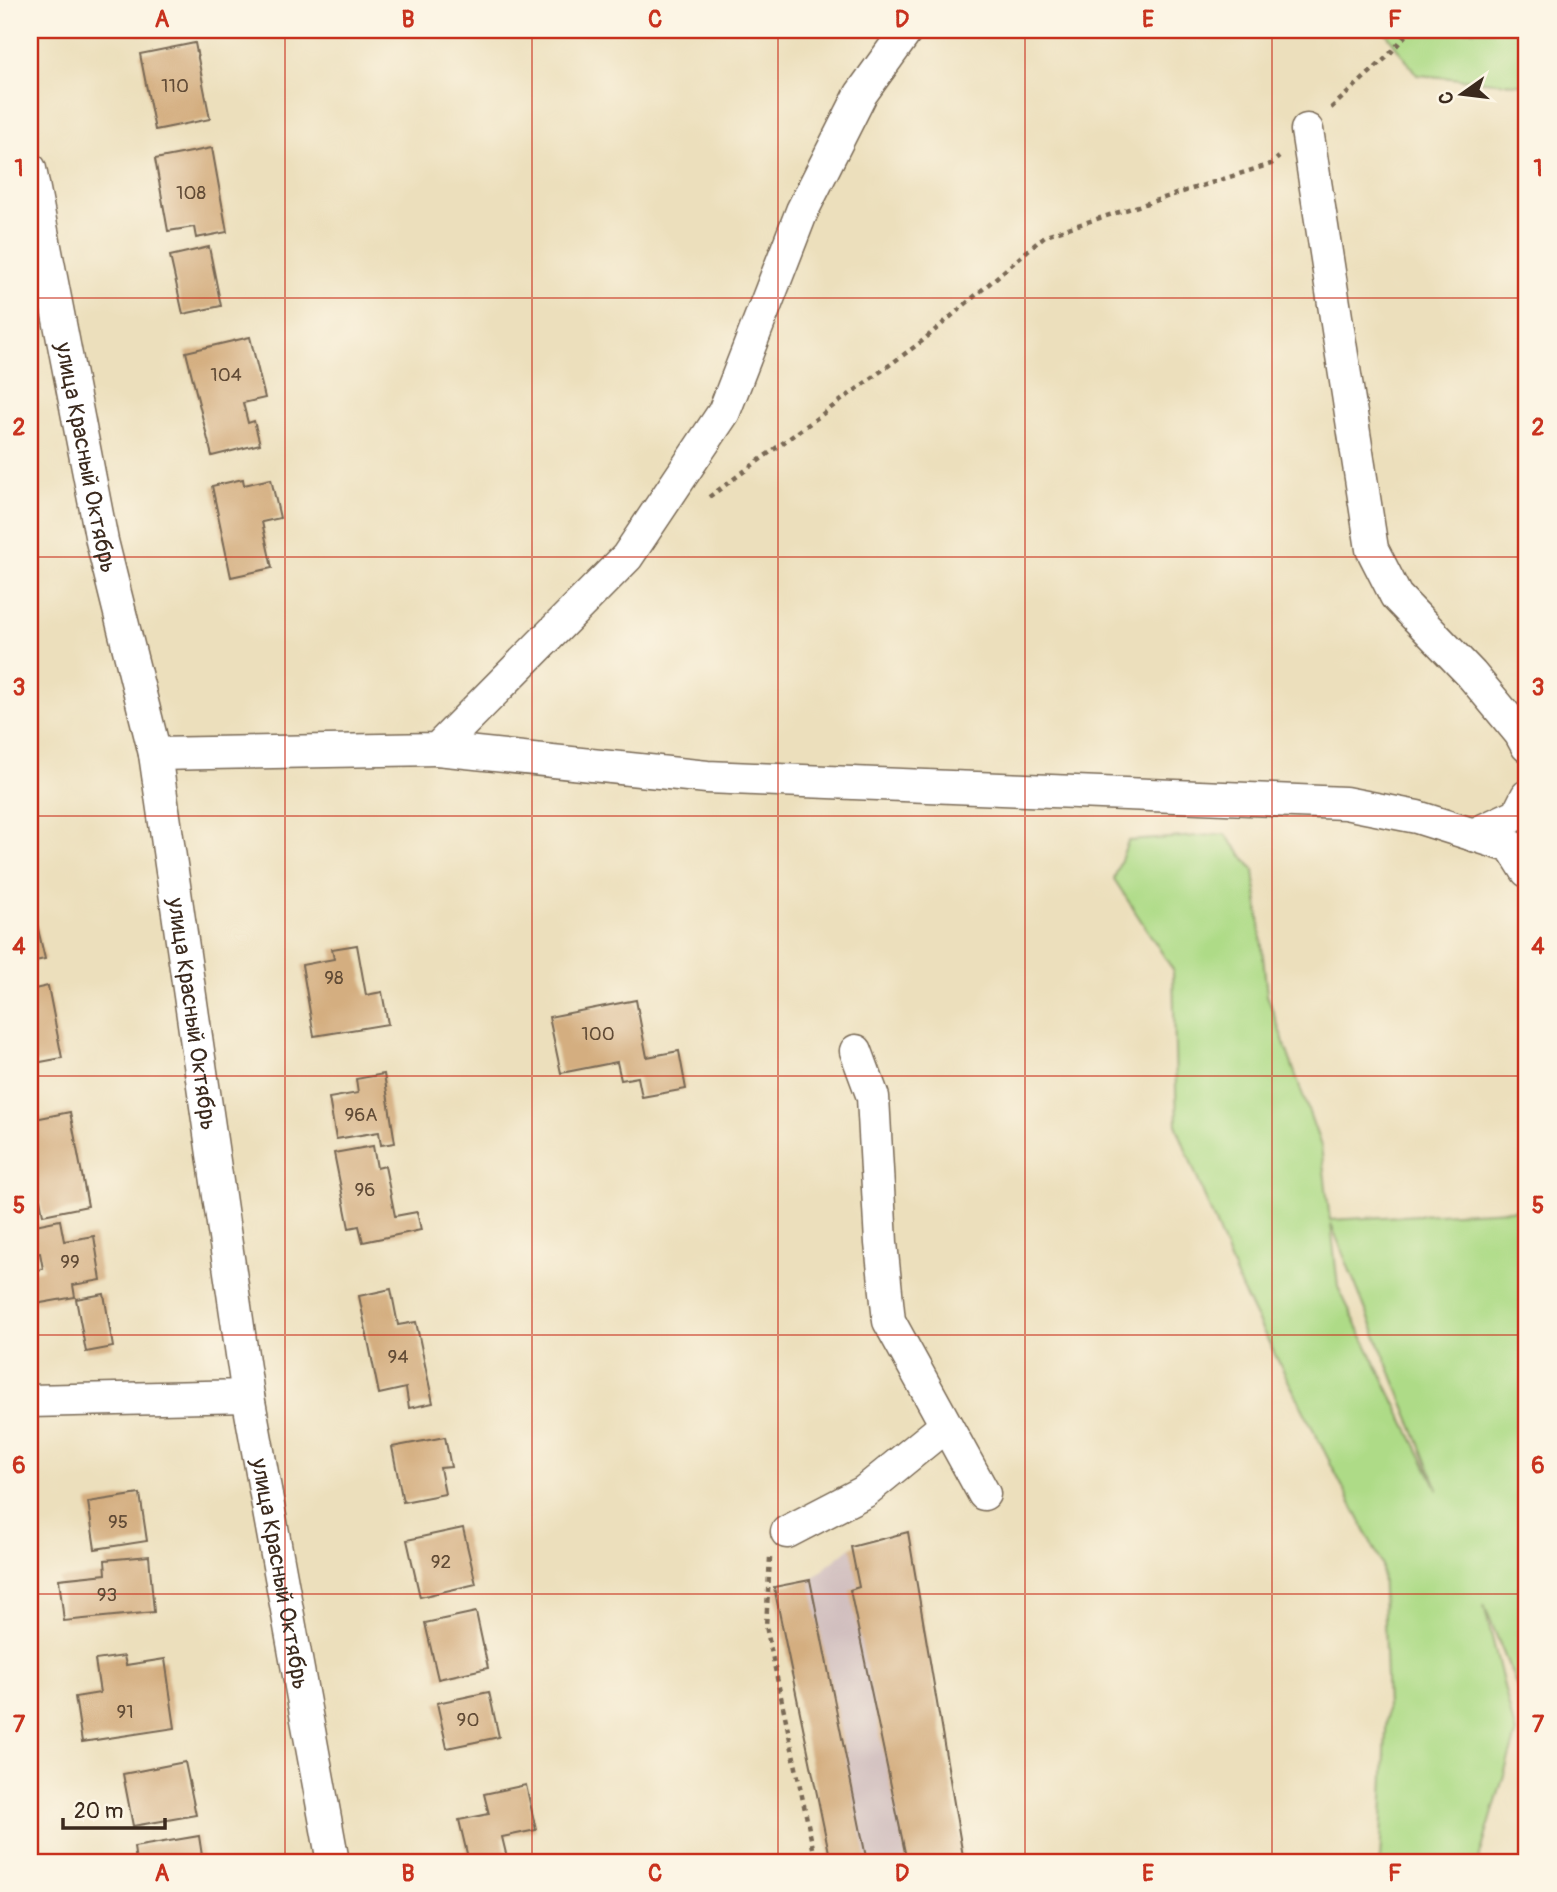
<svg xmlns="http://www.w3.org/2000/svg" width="1557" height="1892" viewBox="0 0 1557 1892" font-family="Pangolin,sans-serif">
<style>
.industrial{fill:#d1bfbf}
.green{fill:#aedb87;stroke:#748252;stroke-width:2;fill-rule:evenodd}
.building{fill:#d4ae80}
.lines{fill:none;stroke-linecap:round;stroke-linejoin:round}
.minor-casing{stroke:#796955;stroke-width:35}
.path{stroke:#796955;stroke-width:4.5;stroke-dasharray:5 5;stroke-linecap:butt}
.minor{stroke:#fff;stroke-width:32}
.grid{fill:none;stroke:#c8321e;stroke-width:2;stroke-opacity:0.55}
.labels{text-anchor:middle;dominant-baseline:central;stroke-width:6;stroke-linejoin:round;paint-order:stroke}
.number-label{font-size:19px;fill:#614b36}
.street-label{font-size:23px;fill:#3b2a1e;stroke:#fcf5e5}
.neatline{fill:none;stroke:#c8321e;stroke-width:2.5}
.grid-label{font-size:23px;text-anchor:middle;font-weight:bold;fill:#c8321e}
</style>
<rect width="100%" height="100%" fill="#fcf5e5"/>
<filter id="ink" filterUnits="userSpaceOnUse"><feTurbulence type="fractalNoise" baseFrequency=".0143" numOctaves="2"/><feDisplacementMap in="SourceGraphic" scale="14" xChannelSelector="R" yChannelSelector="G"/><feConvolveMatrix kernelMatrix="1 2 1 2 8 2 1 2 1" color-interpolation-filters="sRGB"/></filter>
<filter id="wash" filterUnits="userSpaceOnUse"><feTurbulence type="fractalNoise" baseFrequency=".00686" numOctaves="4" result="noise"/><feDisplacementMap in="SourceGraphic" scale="28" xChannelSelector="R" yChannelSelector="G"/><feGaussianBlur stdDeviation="1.57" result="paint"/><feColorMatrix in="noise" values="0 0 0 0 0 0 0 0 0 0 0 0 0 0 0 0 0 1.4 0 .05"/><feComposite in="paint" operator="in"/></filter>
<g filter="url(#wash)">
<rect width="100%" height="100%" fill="#ecdfbc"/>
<!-- industrial -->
<path class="industrial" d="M908 1532 964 1862H831L774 1587 810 1580 851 1547Z"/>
<!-- green -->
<g class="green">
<path d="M1384 30H1527V85L1417 75Z"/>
<path d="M1225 834 1254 870 1267 995 1321 1146 1330 1220 1527 1209V1711L1484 1605 1516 1735 1478 1862H1380L1387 1709 1382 1564 1241 1288 1177 1127 1173 970 1114 879 1128 841ZM1331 1224 1438 1489V1490L1338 1287Z"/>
</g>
<g id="blocks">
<!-- building -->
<g class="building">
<path d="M139 30H163V31L139 35Z"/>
<path d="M195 43 210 119 155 130 140 54Z"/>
<path d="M212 148 227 232 196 238 194 227 168 231 155 159Z"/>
<path d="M209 247 221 306 183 314 170 256Z"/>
<path d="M250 337 265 398 243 403 248 423 254 421 260 444 212 456 186 352Z"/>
<path d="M243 479 244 485 271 479 280 518 262 522 272 568 231 577 212 486Z"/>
<path d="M34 912 45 959 30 962V913Z"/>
<path d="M357 945 366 995 382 992 388 1024 314 1036 302 965 334 959 332 949Z"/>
<path d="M48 986 62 1058 30 1064V990Z"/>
<path d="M636 1000 647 1057 679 1051 686 1089 642 1097 638 1077 621 1080 617 1062 561 1073 549 1017Z"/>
<path d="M384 1074 395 1143 381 1145 379 1132 336 1139 329 1098 358 1093 356 1079Z"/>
<path d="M70 1112 88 1206 43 1215 30 1146V1120Z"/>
<path d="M373 1146 377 1168 385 1166 395 1216 417 1212 421 1230 363 1242 359 1226 349 1228 334 1153Z"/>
<path d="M60 1220 64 1241 94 1236 101 1280 73 1285 75 1297 35 1304 30 1271 43 1269 40 1253 30 1254V1226Z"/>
<path d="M391 1289 398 1325 416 1322 433 1403 409 1408 406 1388 379 1394 359 1296Z"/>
<path d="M104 1294 113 1347 86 1352 76 1299Z"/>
<path d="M445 1437 451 1467 440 1468 445 1494 403 1502 392 1447Z"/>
<path d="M140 1494 147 1541 95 1549 88 1502Z"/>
<path d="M463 1528 476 1584 420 1597 407 1540Z"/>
<path d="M908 1532 964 1862H907L850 1590 859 1587 851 1547Z"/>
<path d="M149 1556 154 1612 64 1621 59 1579 106 1574 105 1560Z"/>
<path d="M810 1580 867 1862H831L774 1587Z"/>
<path d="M476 1612 488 1668 438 1679 425 1623Z"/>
<path d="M124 1656 126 1665 165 1659 175 1728 82 1742 75 1697 100 1693 95 1660Z"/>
<path d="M489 1692 499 1737 447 1748 437 1703Z"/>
<path d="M185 1762 196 1815 133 1826 123 1774Z"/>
<path d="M526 1785 536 1830 502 1837 508 1862H469L459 1820 489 1814 484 1794Z"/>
<path d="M199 1836 203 1862H136L134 1847Z"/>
</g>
</g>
</g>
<g filter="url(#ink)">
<use href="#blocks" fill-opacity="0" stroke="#796955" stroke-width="2"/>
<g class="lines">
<defs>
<g id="minor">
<path d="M1307 130 1372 549 1396 596 1471 674 1520 733 1527 746"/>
<path id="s1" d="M30 169 102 541 155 754 248 1396 333 1862"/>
<path d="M437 749 707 777 1345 803 1417 817 1512 847 1527 871"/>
<path d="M155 754 437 749 627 557 724 412 802 211 861 94 907 30"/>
<path d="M1473 835 1518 814 1527 796"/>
<path d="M856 1051 873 1097 881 1243 889 1321 984 1494"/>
<path d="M30 1401 248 1396"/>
<path d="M787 1532 864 1492 945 1426"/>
</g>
</defs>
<!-- minor casing -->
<use href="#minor" class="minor-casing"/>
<!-- path -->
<g class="path">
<path d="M1331 108 1387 57 1410 30"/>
<path d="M709 497 921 342 1046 235 1271 164 1279 157"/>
<path d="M770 1558 766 1626 816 1862"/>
</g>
<!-- minor -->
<use href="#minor" class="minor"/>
</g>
</g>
<!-- grid -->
<path class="grid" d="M285 30V1862M532 30V1862M778 30V1862M1025 30V1862M1272 30V1862M30 298H1527M30 557H1527M30 816H1527M30 1076H1527M30 1335H1527M30 1594H1527"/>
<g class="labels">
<!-- number labels -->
<g class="number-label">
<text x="175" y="86">110</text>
<text x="191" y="193">108</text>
<text x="226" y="375">104</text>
<text x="334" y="978">98</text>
<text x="598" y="1034">100</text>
<text x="361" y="1115">96А</text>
<text x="365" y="1190">96</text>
<text x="70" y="1262">99</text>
<text x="398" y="1357">94</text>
<text x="118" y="1522">95</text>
<text x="441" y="1562">92</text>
<text x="107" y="1595">93</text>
<text x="125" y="1712">91</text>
<text x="468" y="1720">90</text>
</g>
<!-- street labels -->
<g class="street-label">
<text stroke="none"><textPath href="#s1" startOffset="294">улица Красный Октябрь</textPath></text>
<text stroke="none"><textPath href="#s1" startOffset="861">улица Красный Октябрь</textPath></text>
<text stroke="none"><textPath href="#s1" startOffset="1428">улица Красный Октябрь</textPath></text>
</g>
</g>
<!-- margin -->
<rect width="1557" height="1892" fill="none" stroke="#fcf5e5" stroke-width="77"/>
<!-- north arrow -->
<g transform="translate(1462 94) rotate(256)" stroke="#fcf5e5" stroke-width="5" paint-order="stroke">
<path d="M0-5L12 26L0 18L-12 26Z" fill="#3b2a1e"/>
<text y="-10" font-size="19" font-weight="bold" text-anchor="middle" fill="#3b2a1e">С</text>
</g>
<!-- scale -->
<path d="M63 1818v10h102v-10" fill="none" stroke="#3b2a1e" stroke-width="3.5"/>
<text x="74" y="1818" font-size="21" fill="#3b2a1e" stroke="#fcf5e5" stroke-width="5" paint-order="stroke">20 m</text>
<rect x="38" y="38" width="1480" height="1816" class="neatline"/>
<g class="grid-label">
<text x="162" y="27">A</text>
<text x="408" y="27">B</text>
<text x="655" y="27">C</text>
<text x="902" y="27">D</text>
<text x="1148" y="27">E</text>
<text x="1395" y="27">F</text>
<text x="19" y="176">1</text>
<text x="1538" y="176">1</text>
<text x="19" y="435">2</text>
<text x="1538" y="435">2</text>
<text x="19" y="695">3</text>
<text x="1538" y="695">3</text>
<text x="19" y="954">4</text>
<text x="1538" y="954">4</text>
<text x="19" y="1213">5</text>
<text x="1538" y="1213">5</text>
<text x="19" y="1473">6</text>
<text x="1538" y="1473">6</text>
<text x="19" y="1732">7</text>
<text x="1538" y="1732">7</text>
<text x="162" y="1881">A</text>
<text x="408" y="1881">B</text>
<text x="655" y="1881">C</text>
<text x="902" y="1881">D</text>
<text x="1148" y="1881">E</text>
<text x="1395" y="1881">F</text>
</g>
</svg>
